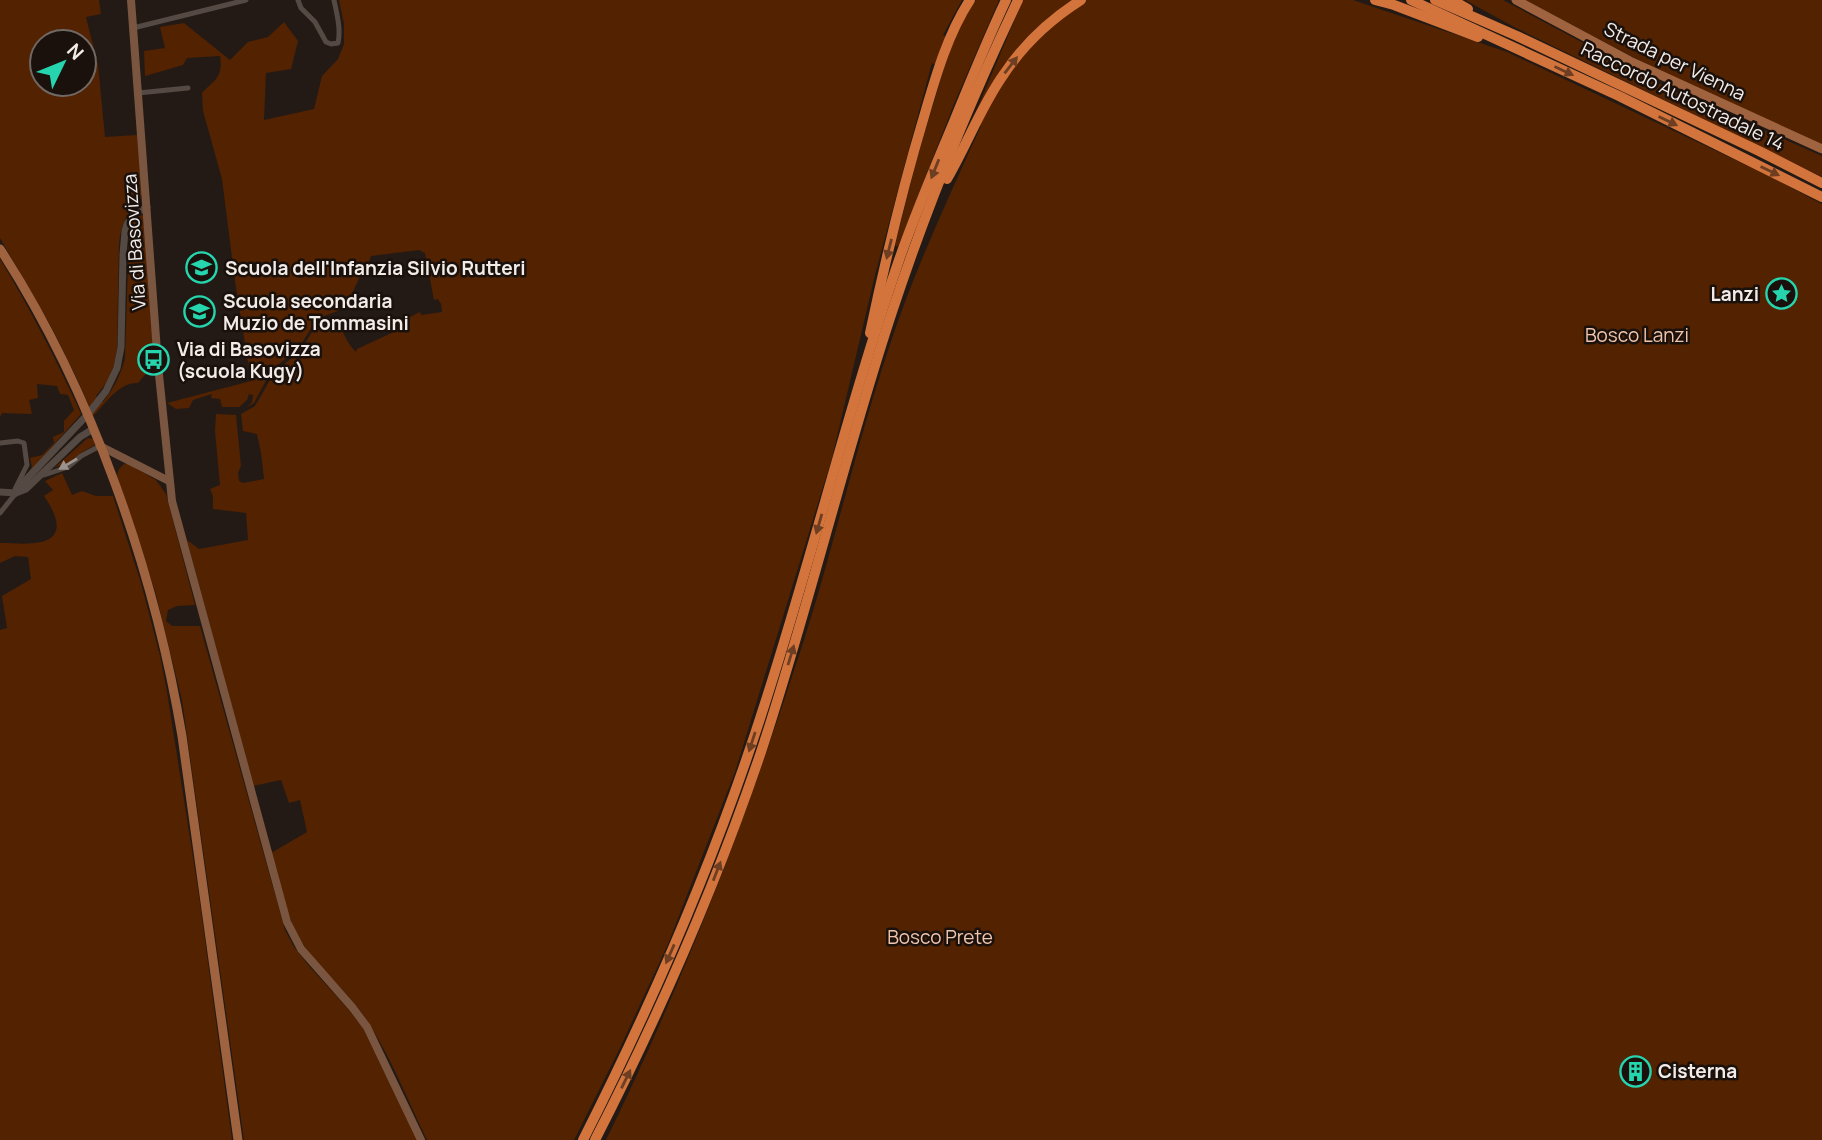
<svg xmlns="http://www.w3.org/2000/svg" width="1822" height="1140" viewBox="0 0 1822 1140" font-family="Manrope,sans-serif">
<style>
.green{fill:#532201;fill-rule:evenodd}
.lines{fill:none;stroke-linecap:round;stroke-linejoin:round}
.minor{stroke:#544943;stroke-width:5}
.tertiary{stroke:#544943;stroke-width:7}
.secondary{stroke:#7a5641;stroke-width:8}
.primary{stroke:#a0633f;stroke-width:9}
.motorway{stroke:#d3743c;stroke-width:10}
.oneway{fill:#6d3e22}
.oneway2{fill:#9b928d}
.labels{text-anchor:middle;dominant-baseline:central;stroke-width:5;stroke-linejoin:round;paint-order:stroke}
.street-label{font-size:19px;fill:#f2ebe8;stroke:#1a110c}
.poi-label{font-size:19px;font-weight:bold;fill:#f2ebe8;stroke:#1a110c;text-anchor:start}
.park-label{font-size:19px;fill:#f1c4ac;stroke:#1a110c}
</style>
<rect width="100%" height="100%" fill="#231a15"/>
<!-- green -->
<g class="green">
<path d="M0 0H99L101 14 86 17 98 65 105 137 137 135 142 192C140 207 133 206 127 216 122 224 120 235 119 244L117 347 114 366 107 382 96 396 103 402C114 388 120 376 125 359L129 233 134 221 140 215 144 216 154 359 150 369 138 383C119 382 105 404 93 416L79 383 54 332 0 238ZM42 42H84V84H42Z"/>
<path d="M339 0H962L943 35 954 41 961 24 976 0H999L954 104 898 247 895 245 917 159 944 68 932 63 875 275 832 458 735 772 668 944 620 1048 574 1140H427C407 1099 390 1054 364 1016 347 991 322 972 305 947 286 919 280 886 271 853L307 832 300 800 289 803 281 780 253 786 187 540 199 549 248 540 246 513 213 509V496L210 489 220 485 215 431 216 414 236 415 241 466 238 473 239 481 243 483 264 479 261 453 257 434 243 431 241 414 255 406 274 373 301 350 315 327 323 319 333 317C343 327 345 342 356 352L357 349 398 330 410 317 420 312 421 315 442 312 441 304 438 299 434 300 425 253 419 250 371 256 367 267 364 268 348 302 338 311 324 316 313 325 300 346 271 371 254 403 247 407 252 402 253 395 249 394 247 400 239 407H222L220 399 211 398 212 394 193 400 189 408 176 409 167 403 251 381 235 281 222 179 203 111 202 93C216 78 223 78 220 56L187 58 183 65 145 76 144 51 165 48 160 27 184 23 230 60 248 42 268 37 284 22 298 41 291 69 266 73 264 120 314 109 322 76 338 59 344 44V24Z"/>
<path d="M1023 0H1353L1507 52 1767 175 1822 204V1140H606C685 979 749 811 804 640 837 536 860 429 896 327 920 258 951 192 981 126L972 121Z"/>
<path d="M1465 0H1503L1656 82 1822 156V177L1516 28Z"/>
<path d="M1525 0H1822V145L1663 73Z"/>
<path d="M0 259C30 309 57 361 81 414L26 476 32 467 30 458 42 455 54 443 53 437 64 432V421L74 410 68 395 60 394 57 386 37 384 38 398 29 400 32 414 2 413 0 417Z"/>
<path d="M88 438 93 439 95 445 82 452 71 461 54 468Z"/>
<path d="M124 464H128L156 480 166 494 195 605 177 606 168 610 166 621 172 626H200L285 930 294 947 309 966 348 1009 363 1028 417 1140H244L182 700 155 591 117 475 119 469Z"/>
<path d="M62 473 72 495 82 491 96 496H113L141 583 160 656 167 692 198 889 232 1140H0V630L7 628 2 596 31 579 28 557 15 556 0 563V543C13 543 28 545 41 542 68 536 54 510 44 496L53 490 45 481Z"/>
</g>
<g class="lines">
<!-- minor -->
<g class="minor">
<path d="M298 0 301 8 315 22 326 42 331 44 338 43C341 29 337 15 334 0"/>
<path d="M133 28 246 0"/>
<path d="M138 93 188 88"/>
<path d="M0 443 18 441 24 443 27 465 15 489 16 493 0 513"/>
<path d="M44 475 68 467 81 456 100 446"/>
</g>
<!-- tertiary -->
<g class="tertiary">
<path d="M0 492 16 493 26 489 80 437 93 429"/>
<path d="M16 493 21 485 89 413 106 391 117 368 121 347 123 254 125 231 127 224 134 214 147 207"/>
</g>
<!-- secondary -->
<g class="secondary">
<path d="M131 0 158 365 172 501 287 922 301 949 352 1007 367 1027 421 1140"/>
<path d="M100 446 169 481"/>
</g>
<!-- primary -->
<g class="primary">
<path d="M1516 0 1630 61 1822 149"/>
<path d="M0 249C92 391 154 570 182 736L238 1140"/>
</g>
<!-- motorway -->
<g class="motorway">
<path d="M1375 0 1394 5 1478 37"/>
<path d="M1411 0 1619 96 1822 197"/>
<path d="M1435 0 1517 36 1759 151 1822 183"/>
<path d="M1452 0 1468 9"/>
<path d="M947 179C967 145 981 106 1004 74 1024 44 1051 19 1081 0"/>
<path d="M870 333C885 262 902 190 923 120 935 79 947 35 970 0"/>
<path d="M583 1140C655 998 718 852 766 700 813 554 849 405 899 260 915 214 934 169 953 124 970 82 987 40 1006 0"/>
<path d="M595 1140C659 1015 716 885 761 752 809 607 844 457 892 312 927 206 970 101 1018 0"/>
</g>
</g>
<!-- one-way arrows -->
<defs><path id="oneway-solid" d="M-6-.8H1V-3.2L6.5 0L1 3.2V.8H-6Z" transform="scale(1.75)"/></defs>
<g class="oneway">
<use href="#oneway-solid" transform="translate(1011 65) rotate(-52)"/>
<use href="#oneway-solid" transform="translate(1564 71) rotate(25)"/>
<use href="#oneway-solid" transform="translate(1668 121) rotate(26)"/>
<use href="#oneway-solid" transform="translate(935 169) rotate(112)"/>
<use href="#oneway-solid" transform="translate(1770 171) rotate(26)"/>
<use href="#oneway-solid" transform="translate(889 249) rotate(104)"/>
<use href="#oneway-solid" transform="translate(819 524) rotate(106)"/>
<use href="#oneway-solid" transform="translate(791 655) rotate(-73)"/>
<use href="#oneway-solid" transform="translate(752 742) rotate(108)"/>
<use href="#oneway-solid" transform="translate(717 871) rotate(-69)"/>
<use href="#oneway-solid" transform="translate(670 954) rotate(114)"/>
<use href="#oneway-solid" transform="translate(626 1079) rotate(-64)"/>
</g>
<use class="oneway2" href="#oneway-solid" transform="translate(68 464) rotate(150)"/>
<!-- icons -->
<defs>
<symbol id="school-ring" viewBox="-11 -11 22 22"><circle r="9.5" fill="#1a110c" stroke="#26d5ae" stroke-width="1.5"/><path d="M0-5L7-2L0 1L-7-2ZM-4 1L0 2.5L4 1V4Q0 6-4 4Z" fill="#26d5ae"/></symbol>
<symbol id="sight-ring" viewBox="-11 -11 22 22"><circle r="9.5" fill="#1a110c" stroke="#26d5ae" stroke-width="1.5"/><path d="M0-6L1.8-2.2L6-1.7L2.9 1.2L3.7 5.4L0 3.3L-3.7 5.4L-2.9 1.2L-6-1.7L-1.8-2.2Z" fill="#26d5ae"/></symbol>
<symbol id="bus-ring" viewBox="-11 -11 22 22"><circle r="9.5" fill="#1a110c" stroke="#26d5ae" stroke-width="1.5"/><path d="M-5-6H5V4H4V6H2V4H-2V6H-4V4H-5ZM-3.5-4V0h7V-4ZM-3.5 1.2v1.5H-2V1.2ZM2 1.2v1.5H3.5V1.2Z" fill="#26d5ae"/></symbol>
<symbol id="building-ring" viewBox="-11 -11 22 22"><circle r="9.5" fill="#1a110c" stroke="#26d5ae" stroke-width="1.5"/><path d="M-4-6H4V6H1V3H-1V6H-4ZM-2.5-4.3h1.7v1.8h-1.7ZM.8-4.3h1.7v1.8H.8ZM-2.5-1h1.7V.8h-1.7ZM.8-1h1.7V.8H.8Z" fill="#26d5ae"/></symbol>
</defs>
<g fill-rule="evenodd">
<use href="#school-ring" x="184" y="250" width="35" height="35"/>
<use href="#sight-ring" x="1764" y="276" width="35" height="35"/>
<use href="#school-ring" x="182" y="294" width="35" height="35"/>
<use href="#bus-ring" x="136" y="342" width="35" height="35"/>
<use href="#building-ring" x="1618" y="1054" width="35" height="35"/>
</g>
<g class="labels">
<!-- street labels -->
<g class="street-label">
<text transform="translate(1675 61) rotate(26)">Strada per Vienna</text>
<text transform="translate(1683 96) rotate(26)">Raccordo Autostradale 14</text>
<text transform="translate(134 242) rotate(-94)">Via di Basovizza</text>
</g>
<!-- poi labels -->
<g class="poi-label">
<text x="225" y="268">Scuola dell'Infanzia Silvio Rutteri</text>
<text x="1759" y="294" text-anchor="end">Lanzi</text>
<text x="223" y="301">Scuola secondaria<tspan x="223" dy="22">Muzio de Tommasini</tspan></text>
<text x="177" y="349">Via di Basovizza<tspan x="177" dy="22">(scuola Kugy)</tspan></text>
<text x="1658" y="1071">Cisterna</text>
</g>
<!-- park labels -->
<g class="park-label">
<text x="1637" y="335">Bosco Lanzi</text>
<text x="940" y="937">Bosco Prete</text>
</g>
</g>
<!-- north arrow -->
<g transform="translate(63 63) rotate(47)"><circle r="33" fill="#1a110c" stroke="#706864" stroke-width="2"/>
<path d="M0-5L12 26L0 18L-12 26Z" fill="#26d5ae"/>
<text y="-10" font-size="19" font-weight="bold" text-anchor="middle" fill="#f2ebe8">N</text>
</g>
</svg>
